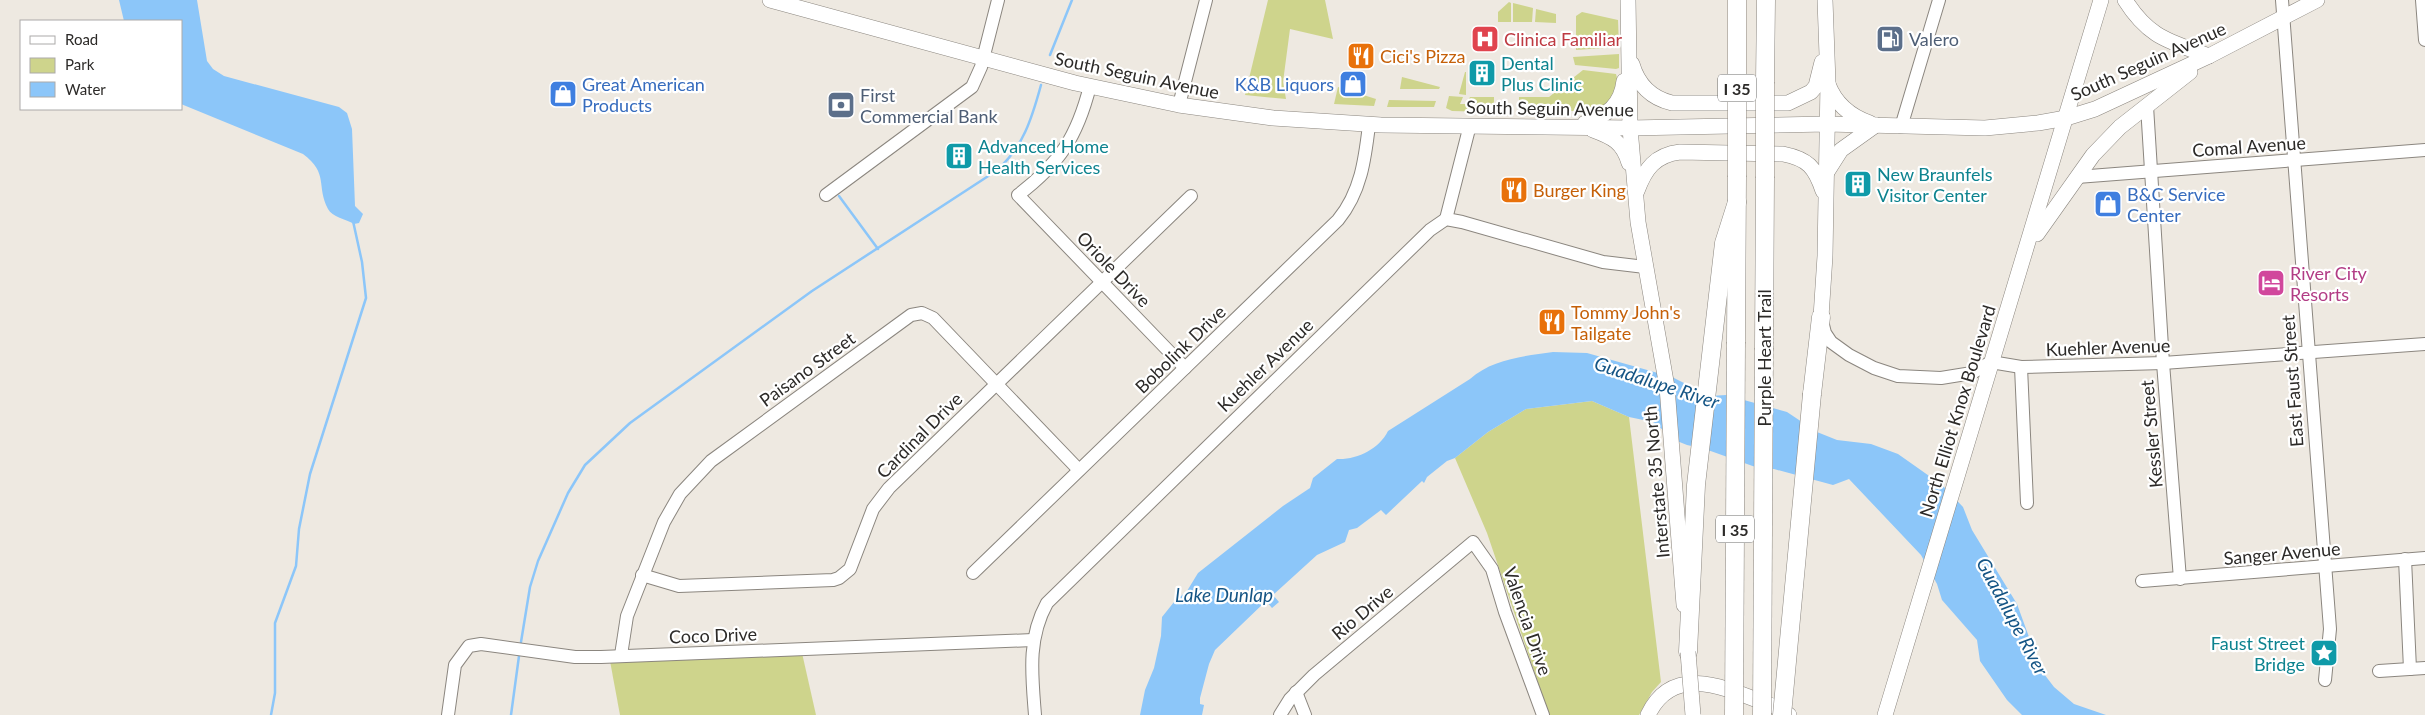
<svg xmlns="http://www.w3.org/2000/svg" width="2425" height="715" viewBox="0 0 2425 715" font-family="Lato,sans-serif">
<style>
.green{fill:#ced48c}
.water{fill:#8cc6f9}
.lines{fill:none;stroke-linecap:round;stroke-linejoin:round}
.stream{stroke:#8cc6f9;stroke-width:2.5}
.minor-casing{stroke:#8b867f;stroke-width:14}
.major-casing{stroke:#8b867f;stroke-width:16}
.highway-casing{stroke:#8b867f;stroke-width:19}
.minor{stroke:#fff;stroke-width:12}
.major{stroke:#fff;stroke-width:15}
.highway{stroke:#fff;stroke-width:18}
.major-bridge-casing{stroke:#8b867f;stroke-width:16;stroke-linecap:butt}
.highway-bridge-casing{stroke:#8b867f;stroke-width:19;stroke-linecap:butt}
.major-bridge{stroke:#fff;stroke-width:15}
.highway-bridge{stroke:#fff;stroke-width:18}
.labels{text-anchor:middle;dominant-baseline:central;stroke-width:4.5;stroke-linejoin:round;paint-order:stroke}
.shield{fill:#fff;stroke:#6b6a68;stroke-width:1}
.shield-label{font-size:16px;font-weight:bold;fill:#2c2a28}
.health-label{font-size:18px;fill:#be3a42;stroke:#fff;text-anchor:start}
.service-label{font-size:18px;fill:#4e5e75;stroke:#fff;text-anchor:start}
.food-label{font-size:18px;fill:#c56008;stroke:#fff;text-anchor:start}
.street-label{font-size:18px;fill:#2c2a28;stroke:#fff}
.culture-label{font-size:18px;fill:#0d838f;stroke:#fff;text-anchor:start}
.shop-label{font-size:18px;fill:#366cbe;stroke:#fff;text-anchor:start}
.hotel-label{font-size:18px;fill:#b23c85;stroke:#fff;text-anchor:start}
.water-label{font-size:19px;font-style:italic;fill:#155585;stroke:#fff}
</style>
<rect width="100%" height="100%" fill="#eee9e1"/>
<!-- green -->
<g class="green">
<path d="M1268 0H1325L1333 39 1290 29 1283 82 1286 99 1245 95Z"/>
<path d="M1509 2 1511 3V22H1498V12Z"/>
<path d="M1513 3 1533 8 1532 22H1513Z"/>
<path d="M1536 9 1556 14V23L1535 22Z"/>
<path d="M1582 12 1618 20 1619 47 1576 50V16Z"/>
<path d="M1619 54V68L1616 69 1575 65 1573 57Z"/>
<path d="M1583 70 1616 74 1617 78H1620L1615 100 1596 111H1519V97H1549Z"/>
<path d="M1465 72H1466V95L1459 94Z"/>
<path d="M1402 77 1440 87 1439 89H1400Z"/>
<path d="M1338 87 1376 99 1374 106 1334 104Z"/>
<path d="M1449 96 1463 97 1460 104H1466L1470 97H1494V107L1490 112 1452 111 1446 108Z"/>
<path d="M1389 100 1436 101 1434 107H1387Z"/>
<path d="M1592 401 1629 417 1661 682 1652 692 1639 715H1549L1487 533 1455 458 1488 432 1526 409Z"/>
<path d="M802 653 816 715H620L610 661Z"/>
</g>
<!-- water -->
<g class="water">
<path d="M119 0H197L207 61 213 69 224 76 339 107 347 113 352 129 355 206 363 214 359 223 354 224C346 219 332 217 328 209 316 186 329 173 303 154L181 104V21H124Z"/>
<path d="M1553 352 1587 353 1672 377 1710 396 1726 395 1787 412 1817 432 1837 440 1871 444 1898 454 1942 485 1963 507 1972 530 2017 604 2041 670 2054 687 2074 704 2106 715H2022L2007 700 1980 661 1977 640 1942 600 1937 584 1921 555 1849 479 1833 485 1774 469H1761L1705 449 1687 445 1677 441 1653 422 1629 417 1592 401 1526 409 1488 432 1455 458 1447 461 1427 477 1424 483 1422 481 1386 515 1381 510 1357 528 1349 530 1345 542 1317 555 1273 595 1279 602 1272 608 1266 601 1215 650 1209 664 1200 698V704L1204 705 1202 715H1140L1145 690 1154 668 1161 636 1162 617 1174 602 1187 591 1198 573 1283 506 1310 488 1313 478 1337 459C1357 460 1379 449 1388 431L1470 379C1492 359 1524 356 1553 352Z"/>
</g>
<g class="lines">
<!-- stream -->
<g class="stream">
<path d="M1050 55 1072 0"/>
<path d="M839 196 878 249"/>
<path d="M521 642 530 587 538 561 568 493 585 465 630 423 812 291 996 171C1023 148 1032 118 1041 85"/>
<path d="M271 715 275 693V623L296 566 299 529 310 474 366 298 362 262 353 221"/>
<path d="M511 715 519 656"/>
</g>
<defs>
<g id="minor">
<path d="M2282 0 2330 629 2325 680"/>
<path d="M2422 0 2425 40"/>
<path d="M1090 86C1077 137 1060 163 1018 195L1185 368"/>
<path d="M1179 105 1206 0"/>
<path d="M2147 106 2163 363 2180 579"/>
<path d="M1901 127 1939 0"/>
<path d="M2077 177 2425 150"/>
<path d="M826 195 972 87 981 67 998 0"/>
<path d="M1446 219 1470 125"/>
<path d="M1822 321 1825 333 1831 342 1849 355 1874 368 1898 376 1941 378 1972 373 1991 362 2021 367 2163 363 2425 344"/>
<path d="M2021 367 2027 503"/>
<path d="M2405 559 2410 669"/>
<path d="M973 573 1338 220C1361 192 1365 159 1369 125"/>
<path d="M642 575 679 586 833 580 839 578 850 569 873 509 889 488 1191 196"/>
<path d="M2142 581 2425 558"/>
<path d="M621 655 627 616 664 522 680 494 711 461 911 315 922 313 933 318 1079 470"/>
<path d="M2379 671 2425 668"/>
<path d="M1296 692 1305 715"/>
<path d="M448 715 455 665 469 646 481 644 575 657H601L1033 640"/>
<path d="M1035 715C1032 676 1027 639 1047 603L1430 230 1446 219 1462 222 1603 262 1645 267"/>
<path d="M1280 715 1290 699 1314 675 1473 542 1492 569 1505 612 1543 715"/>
</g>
<g id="major">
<path d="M770 0 1075 83 1179 105 1273 118 1381 125 1630 128 1827 124 1985 128 2038 123 2066 118 2095 109 2209 56 2317 0"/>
<path d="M1628 0 1630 128 1638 222 1667 387 1684 605"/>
<path d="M2125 0C2149 38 2169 41 2209 56"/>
<path d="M1632 64C1638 85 1651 98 1672 103H1788L1811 92 1816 86 1822 62"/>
<path d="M1828 84C1835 103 1850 116 1870 123"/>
<path d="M1585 123C1607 115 1621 106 1624 81"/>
<path d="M1593 130C1612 137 1623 142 1629 163"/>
<path d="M1827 172 1841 150 1876 125"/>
<path d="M1637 191C1645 169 1655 155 1680 152L1783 154C1808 159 1815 167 1823 191"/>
<path d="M2037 234 2093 155 2120 127 2190 72"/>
<path d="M1821 317 1825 256 1828 83 1825 0"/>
<path d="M1648 715C1675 658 1735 693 1778 708L1789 715"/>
<path d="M1885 715 2101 0"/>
</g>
<g id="highway">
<path d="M1765 82 1766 0"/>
<path d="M1736 342 1737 177"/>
<path d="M1764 348 1765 178"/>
<path d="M1812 394 1821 317"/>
<path d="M1688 652 1696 485 1724 243 1737 202"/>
</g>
</defs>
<!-- minor casing -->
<use href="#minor" class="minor-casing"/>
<!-- major casing -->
<use href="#major" class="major-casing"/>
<!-- highway casing -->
<use href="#highway" class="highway-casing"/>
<!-- minor -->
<use href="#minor" class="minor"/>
<!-- major -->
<use href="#major" class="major"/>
<!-- highway -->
<use href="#highway" class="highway"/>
<defs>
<path id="major-bridge" d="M1688 652 1693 715"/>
<g id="highway-bridge">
<path d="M1765 82V178"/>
<path d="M1737 177V0"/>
<path d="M1734 715 1736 342"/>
<path d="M1762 715 1764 348"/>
<path d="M1782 715 1812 394"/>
</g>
</defs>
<!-- major-bridge casing -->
<use href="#major-bridge" class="major-bridge-casing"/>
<!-- highway-bridge casing -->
<use href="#highway-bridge" class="highway-bridge-casing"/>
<!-- major-bridge -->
<use href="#major-bridge" class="major-bridge"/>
<!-- highway-bridge -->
<use href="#highway-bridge" class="highway-bridge"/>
</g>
<!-- icons -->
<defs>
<symbol id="hospital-square" viewBox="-11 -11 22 22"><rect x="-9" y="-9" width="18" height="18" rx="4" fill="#e0444e" stroke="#fff"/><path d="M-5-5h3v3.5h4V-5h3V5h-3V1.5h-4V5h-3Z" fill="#fff"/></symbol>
<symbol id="fuel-square" viewBox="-11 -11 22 22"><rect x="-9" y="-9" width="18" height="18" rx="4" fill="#5c6f8a" stroke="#fff"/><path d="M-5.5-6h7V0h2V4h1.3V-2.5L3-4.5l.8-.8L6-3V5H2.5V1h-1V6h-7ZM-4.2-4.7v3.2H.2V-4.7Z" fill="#fff"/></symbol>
<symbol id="restaurant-square" viewBox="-11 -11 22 22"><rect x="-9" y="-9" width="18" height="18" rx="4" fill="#e8710a" stroke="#fff"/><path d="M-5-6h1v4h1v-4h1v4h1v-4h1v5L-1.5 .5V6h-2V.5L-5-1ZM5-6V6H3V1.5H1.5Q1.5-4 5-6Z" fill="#fff"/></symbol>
<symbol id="building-square" viewBox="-11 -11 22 22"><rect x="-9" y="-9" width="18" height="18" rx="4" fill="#0f9aa8" stroke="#fff"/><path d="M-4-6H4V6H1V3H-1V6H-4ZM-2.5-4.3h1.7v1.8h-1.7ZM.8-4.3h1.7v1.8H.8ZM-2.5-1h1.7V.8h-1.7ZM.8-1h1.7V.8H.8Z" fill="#fff"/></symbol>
<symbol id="shop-square" viewBox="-11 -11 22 22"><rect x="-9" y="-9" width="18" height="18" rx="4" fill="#3f7fe0" stroke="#fff"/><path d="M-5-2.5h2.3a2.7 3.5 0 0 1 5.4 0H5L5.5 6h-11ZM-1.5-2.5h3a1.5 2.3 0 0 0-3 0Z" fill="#fff"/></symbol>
<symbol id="bank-square" viewBox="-11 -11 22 22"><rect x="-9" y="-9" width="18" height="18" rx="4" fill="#5c6f8a" stroke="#fff"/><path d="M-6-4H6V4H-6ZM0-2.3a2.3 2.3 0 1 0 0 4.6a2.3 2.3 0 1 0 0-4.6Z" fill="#fff"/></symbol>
<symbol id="hotel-square" viewBox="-11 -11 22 22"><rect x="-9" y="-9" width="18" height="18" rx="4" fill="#d1479c" stroke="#fff"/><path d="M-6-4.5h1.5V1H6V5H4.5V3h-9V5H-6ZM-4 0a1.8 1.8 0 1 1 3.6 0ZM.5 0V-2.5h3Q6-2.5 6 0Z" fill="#fff"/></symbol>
<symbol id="sight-square" viewBox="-11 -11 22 22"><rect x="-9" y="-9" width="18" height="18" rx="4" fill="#0f9aa8" stroke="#fff"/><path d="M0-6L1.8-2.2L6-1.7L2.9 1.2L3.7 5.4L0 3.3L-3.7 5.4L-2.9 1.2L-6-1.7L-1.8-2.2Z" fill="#fff"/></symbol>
</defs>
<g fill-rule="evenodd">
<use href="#hospital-square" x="1469" y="23" width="32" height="32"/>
<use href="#fuel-square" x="1874" y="23" width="32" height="32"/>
<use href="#restaurant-square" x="1345" y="40" width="32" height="32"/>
<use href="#building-square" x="1466" y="57" width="32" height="32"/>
<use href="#shop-square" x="1337" y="68" width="32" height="32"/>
<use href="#shop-square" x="547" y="78" width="32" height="32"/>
<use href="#bank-square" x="825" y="89" width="32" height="32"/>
<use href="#building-square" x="943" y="140" width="32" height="32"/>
<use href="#building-square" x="1842" y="168" width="32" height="32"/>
<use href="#restaurant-square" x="1498" y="174" width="32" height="32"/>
<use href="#shop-square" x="2092" y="188" width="32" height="32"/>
<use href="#hotel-square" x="2255" y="267" width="32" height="32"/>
<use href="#restaurant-square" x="1536" y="306" width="32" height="32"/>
<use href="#sight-square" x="2308" y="637" width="32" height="32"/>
</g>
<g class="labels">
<!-- shield labels -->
<g class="shield">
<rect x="1718" y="74.5" width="38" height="27" rx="4"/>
<rect x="1716" y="515.5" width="38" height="27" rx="4"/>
</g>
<g class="shield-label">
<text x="1737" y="88">I 35</text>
<text x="1735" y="529">I 35</text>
</g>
<!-- health labels -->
<g class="health-label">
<text x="1504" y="39">Clinica Familiar</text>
</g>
<!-- service labels -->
<g class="service-label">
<text x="1909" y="39">Valero</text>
<text x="860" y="95">First<tspan x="860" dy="21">Commercial Bank</tspan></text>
</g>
<!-- food labels -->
<g class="food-label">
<text x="1380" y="56">Cici's Pizza</text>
<text x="1533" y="190">Burger King</text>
<text x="1571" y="312">Tommy John's<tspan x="1571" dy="21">Tailgate</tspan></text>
</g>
<!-- street labels -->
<g class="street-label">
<text transform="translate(2148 61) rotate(-24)">South Seguin Avenue</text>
<text transform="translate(1137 75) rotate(12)">South Seguin Avenue</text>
<text transform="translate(1550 108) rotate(1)">South Seguin Avenue</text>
<text transform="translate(2249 146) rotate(-4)">Comal Avenue</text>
<text transform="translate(1114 269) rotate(46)">Oriole Drive</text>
<text transform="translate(2108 347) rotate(-2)">Kuehler Avenue</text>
<text transform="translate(1180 349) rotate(-44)">Bobolink Drive</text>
<text transform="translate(1764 358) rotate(-90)">Purple Heart Trail</text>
<text transform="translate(1265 365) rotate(-44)">Kuehler Avenue</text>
<text transform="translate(807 369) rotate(-36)">Paisano Street</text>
<text transform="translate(2292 381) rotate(-94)">East Faust Street</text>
<text transform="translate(1957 411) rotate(-73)">North Elliot Knox Boulevard</text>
<text transform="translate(2151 434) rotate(-95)">Kessler Street</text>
<text transform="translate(919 435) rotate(-45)">Cardinal Drive</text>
<text transform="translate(1656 482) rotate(-95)">Interstate 35 North</text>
<text transform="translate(2282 553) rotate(-5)">Sanger Avenue</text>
<text transform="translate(1362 612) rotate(-40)">Rio Drive</text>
<text transform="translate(1528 621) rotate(71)">Valencia Drive</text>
<text transform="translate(713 635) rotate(-2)">Coco Drive</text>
</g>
<!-- culture labels -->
<g class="culture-label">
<text x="1501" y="63">Dental<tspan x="1501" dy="21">Plus Clinic</tspan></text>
<text x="978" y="146">Advanced Home<tspan x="978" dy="21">Health Services</tspan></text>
<text x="1877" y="174">New Braunfels<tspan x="1877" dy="21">Visitor Center</tspan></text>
<text x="2305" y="643" text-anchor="end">Faust Street<tspan x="2305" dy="21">Bridge</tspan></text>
</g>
<!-- shop labels -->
<g class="shop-label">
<text x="582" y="84">Great American<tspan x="582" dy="21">Products</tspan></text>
<text x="1334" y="84" text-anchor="end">K&amp;B Liquors</text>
<text x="2127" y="194">B&amp;C Service<tspan x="2127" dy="21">Center</tspan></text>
</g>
<!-- hotel labels -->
<g class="hotel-label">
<text x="2290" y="273">River City<tspan x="2290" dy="21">Resorts</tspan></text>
</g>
<!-- water labels -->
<g class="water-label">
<text transform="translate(1657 382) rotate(18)">Guadalupe River</text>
<text x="1224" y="594">Lake Dunlap</text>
<text transform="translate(2013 616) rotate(62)">Guadalupe River</text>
</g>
</g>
<!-- legend -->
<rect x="20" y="20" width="162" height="90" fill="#ffffff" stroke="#abaaa9"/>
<rect x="30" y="36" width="25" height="8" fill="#ffffff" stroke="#abaaa9"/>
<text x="65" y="45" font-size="15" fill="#2c2a28">Road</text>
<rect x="30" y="58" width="25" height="15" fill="#ced48c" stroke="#abaaa9"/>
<text x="65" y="70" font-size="15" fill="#2c2a28">Park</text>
<rect x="30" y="82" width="25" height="15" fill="#8cc6f9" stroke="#abaaa9"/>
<text x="65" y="95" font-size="15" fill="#2c2a28">Water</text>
</svg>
